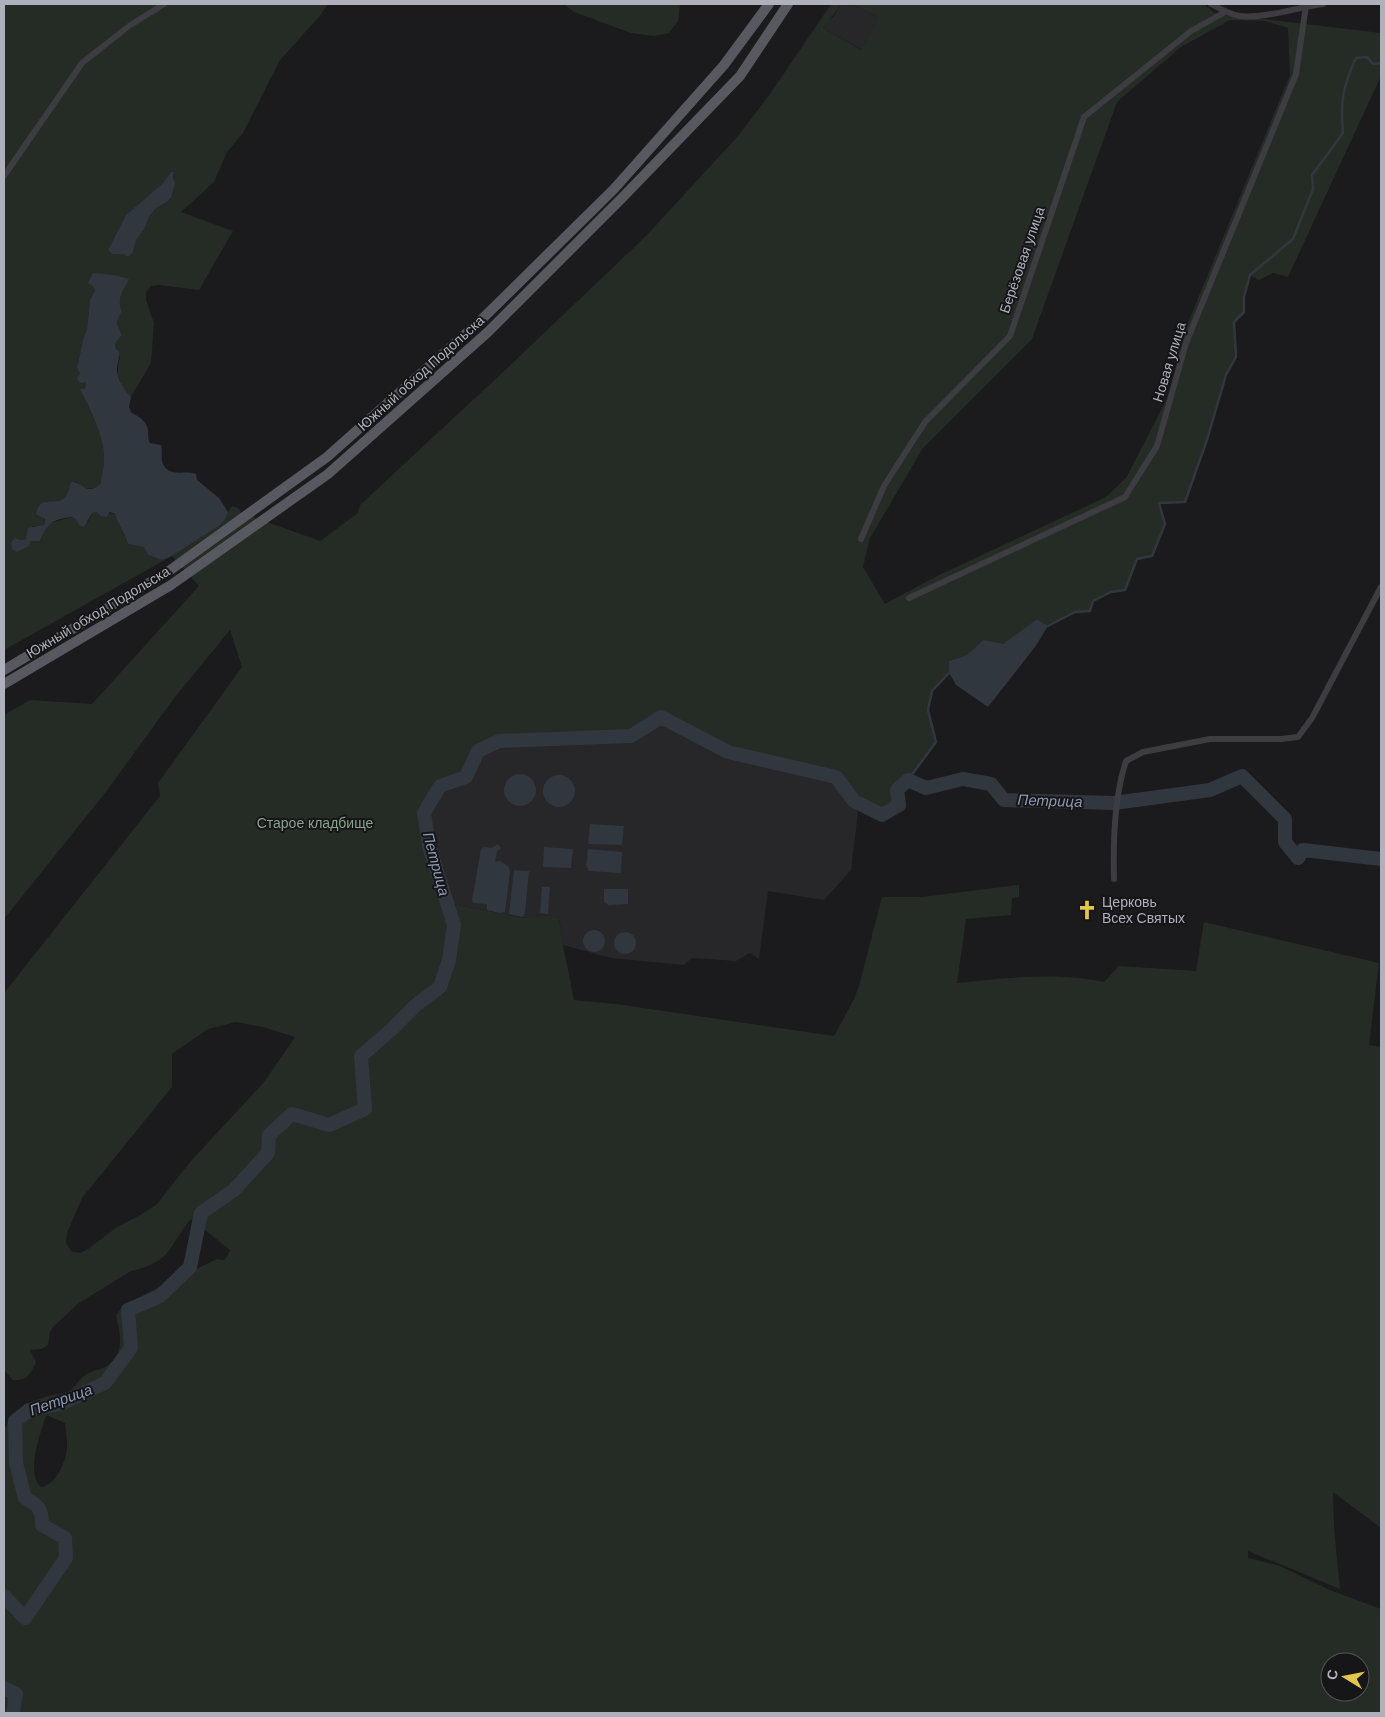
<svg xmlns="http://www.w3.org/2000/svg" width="1385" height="1717" viewBox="0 0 1385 1717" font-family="'DM Sans',sans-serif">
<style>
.built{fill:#272629}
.green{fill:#252c26;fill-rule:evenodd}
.water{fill:#31373f}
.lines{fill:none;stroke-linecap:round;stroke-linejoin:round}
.stream{stroke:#31373f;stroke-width:2.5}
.river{stroke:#31373f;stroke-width:14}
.minor{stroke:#3c3c41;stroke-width:6}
.primary{stroke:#585960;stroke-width:10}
.labels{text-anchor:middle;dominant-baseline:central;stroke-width:4;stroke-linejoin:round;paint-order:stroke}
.street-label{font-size:14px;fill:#aeb0bb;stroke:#161517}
.park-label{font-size:14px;fill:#87a48d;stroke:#161517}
.poi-label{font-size:14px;fill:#aeb0bb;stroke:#161517;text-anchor:start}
.water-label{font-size:15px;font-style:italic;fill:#8999b2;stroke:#161517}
</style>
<rect width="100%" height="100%" fill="#1b1a1c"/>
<!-- built -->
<g class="built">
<path d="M841 4H853L879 18 862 50 823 28 828 20 833 17Z"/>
<path d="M661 717 728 752 836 777 854 801 858 813 851 870 824 900 768 891 759 959 750 953 736 961 692 958 684 965 611 958 563 945 559 918 548 915 524 918 447 903 429 846 424 813 440 786 466 777 478 751 499 741 631 736Z"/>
</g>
<!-- green -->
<g class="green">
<path d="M4 4H328L319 17 280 60 243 133 227 152 214 182 181 212 233 231 199 290 159 285 151 286 146 292V300L154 323 151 363 131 397C119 385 115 373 120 357L115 348V342L122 335C117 322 114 326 122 311 116 299 124 291 128 280L93 286 95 291 90 301 87 329 83 340 77 368 86 382V388L80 389C90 409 105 438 104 460 104 468 101 476 101 483 92 491 84 490 76 482 67 496 65 503 46 501L44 525 39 527 33 526 26 539 20 540 17 552 29 541H40L46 527 50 523 72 517 88 522 92 513 97 512 115 514C118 525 125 533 128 544L144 547 148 555 162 560 172 556 219 526 232 506 238 508 242 513 320 541 358 513 360 505 502 373 646 236 738 136 770 94 831 4H841C835 14 829 19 823 28L861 50 879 18 853 4H1204L1214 13 1381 33V76L1288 277 1273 273 1259 280 1250 276 1244 297V312L1234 322 1236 357 1226 375 1207 440 1185 502 1159 503 1165 524 1152 556 1137 560 1125 590 1111 592 1094 601 1090 611 1075 612 1048 626 1037 619 1003 645 983 640 967 655 949 661V673L932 691 928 710 936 742 908 780 897 790 899 805 882 815 854 801 836 777 728 752 661 717 631 736 499 741 478 751 466 777 440 786 424 813 429 846 447 903 524 918 548 915 559 918 563 945 574 1000 616 1004 834 1036 854 999 859 986 882 897H922L1019 885V897L1012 898 1011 915 966 919 957 983C1004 978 1058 972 1104 982L1119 966 1196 971 1204 922 1379 963 1369 1045 1381 1047V1528L1333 1492 1334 1528 1340 1589 1248 1551V1558L1280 1566 1330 1590 1381 1609V1713H4V1429C17 1407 28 1402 52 1395 58 1394 66 1393 71 1390 76 1386 79 1379 84 1376 90 1371 99 1370 105 1367 126 1355 120 1334 116 1315L120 1310 151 1291 217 1259 224 1260 228 1255 230 1250 191 1219C181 1230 176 1242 167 1253 160 1262 143 1269 131 1271L79 1303 54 1326 50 1332 48 1345 42 1349 30 1350 36 1362C32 1372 26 1382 13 1380L4 1370V993L160 796 158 783 242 667 230 630 175 697 105 793 4 919V715L30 700 92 704 199 586 172 556 4 650ZM1230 20 1265 21 1288 28 1290 75 1185 330 1176 356 1182 358 1168 397 1126 478 1106 497 937 576 885 604 863 567 870 538 923 448 1032 339 1117 102 1181 47ZM171 172H174L171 198 167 202 156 208 149 217 145 228 136 240 133 252 126 256 125 254 108 250 126 215 163 183ZM236 1022 263 1027 295 1037 264 1082 190 1162 157 1204 142 1214 117 1227 88 1249 80 1253 71 1251 66 1243 67 1233 82 1198 172 1087V1054L208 1029ZM46 1415 65 1423C66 1431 67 1439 67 1447 66 1461 57 1485 41 1487 25 1474 41 1432 46 1415ZM1330 1662H1360V1692H1330Z"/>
<path d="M564 4H680L678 21 669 33 654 36 631 33 574 12Z"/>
</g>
<!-- water -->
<g class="water">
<path d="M171 172H174L173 178 175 183 171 198 167 202 156 208 149 217 145 228 136 240 133 252 129 256H126L124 254H113L108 250 126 215 163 183Z"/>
<path d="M93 273 113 275 129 279C124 290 116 299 122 311 114 326 117 322 122 335L115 343V348L119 352C120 358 117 362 117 368 116 378 125 391 131 397L129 407 131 412C137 416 144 419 147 426 149 432 147 437 150 443L161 445C163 452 160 460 164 466 171 477 186 470 196 474L197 480 219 498 228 512 225 519 219 526 172 556 162 560 148 555 144 547 128 544C125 533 118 525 115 514L110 512 106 517 101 516 97 512 92 513 84 527 79 525 76 519 72 517C52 519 47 524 40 541H30L29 546 17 552 12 549 11 543 15 538 20 540 26 539 28 528 44 525 45 519 36 514C40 491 59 510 67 494 69 491 70 486 71 482 84 482 86 497 101 483 101 476 104 467 104 460 105 438 90 409 80 389L86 388V382L80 383 77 378 80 373 77 368 83 340 87 329 90 300 95 291 93 286 88 283Z"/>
<path d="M1037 619 1048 626 1035 647 988 707 956 685 949 673V661L967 655 983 640 1003 644Z"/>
<circle cx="520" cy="790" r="16"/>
<circle cx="559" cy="791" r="16"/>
<path d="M590 824 624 826 622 845 588 844Z"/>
<path d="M498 844 501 848 497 852 495 862 500 861 509 867 510 872 505 912 500 913 487 910V904L473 903 472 900 481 849 484 847 492 848Z"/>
<path d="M544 847 573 849 571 868 543 867Z"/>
<path d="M588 849 622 852 621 873 589 871 586 866Z"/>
<path d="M514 870 529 871 525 912 523 917 509 914Z"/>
<path d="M542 887H550L548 914 540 913Z"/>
<path d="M604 889H628V904L608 905 604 902Z"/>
<circle cx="594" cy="941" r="11"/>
<circle cx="625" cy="943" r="11"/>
</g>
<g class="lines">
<!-- stream -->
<g class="stream">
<path d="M1048 626 1075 612 1090 611 1093 601 1111 592 1125 590 1137 559 1152 556 1165 524 1159 503 1185 502 1207 440 1226 375 1236 357 1234 322 1244 312V297L1250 275 1293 239 1313 189 1312 175 1343 133C1340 102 1343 86 1356 58L1367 57 1373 64 1381 63"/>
<path d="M908 780 936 742 928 710 932 691 949 673"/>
</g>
<!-- river -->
<g class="river">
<path d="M4 1596 25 1618 66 1558 65 1538 42 1525C42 1508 39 1506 25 1498L16 1463 15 1421 29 1410 60 1404 105 1383 131 1348 128 1310 160 1296 190 1267 201 1213 234 1190 268 1153 269 1135 292 1114 329 1125 365 1109 361 1056 391 1030 416 1005 440 987 449 960 454 925 429 846 424 813 440 786 466 777 478 751 499 741 631 736 661 717 728 752 836 777 854 801 882 815 899 805 897 790 908 780 926 788 963 779 991 784 1004 800 1114 803 1210 790 1242 776 1285 819V842L1298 858 1303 850 1381 859"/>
<path d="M4 1688 16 1694 13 1713"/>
</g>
<!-- minor -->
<g class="minor">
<path d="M1211 4C1220 9 1229 14 1240 16 1263 19 1299 7 1323 4"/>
<path d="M4 176 82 63 129 26 164 4"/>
<path d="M861 539 884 486 925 422 1010 336 1084 117 1191 31 1225 12"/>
<path d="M909 598 1125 497 1157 446 1186 343 1296 74 1306 6"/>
<path d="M1114 879C1113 842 1114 797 1126 761L1143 752 1210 739H1281L1298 737 1312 718 1381 587"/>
</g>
<!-- primary -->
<g class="primary">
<path d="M4 670 169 571 327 457 479 322 614 189 724 65 769 4"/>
<path d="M4 684 171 585 328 474 488 332 622 198 740 76 788 4"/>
</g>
</g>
<!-- icons -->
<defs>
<symbol id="church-bare" viewBox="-9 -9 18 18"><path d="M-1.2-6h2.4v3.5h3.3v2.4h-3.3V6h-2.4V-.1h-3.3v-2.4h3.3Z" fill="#e2c54c" stroke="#161517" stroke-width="2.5" paint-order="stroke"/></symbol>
</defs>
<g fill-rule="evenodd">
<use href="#church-bare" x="1073" y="896" width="28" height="28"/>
</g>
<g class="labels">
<!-- street labels -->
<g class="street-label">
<text transform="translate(1022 260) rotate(-71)">Берёзовая улица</text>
<text transform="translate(1169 362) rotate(-73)">Новая улица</text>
<text transform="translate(421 373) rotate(-42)">Южный обход Подольска</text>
<text transform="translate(98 612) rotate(-31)">Южный обход Подольска</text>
</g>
<!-- park labels -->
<g class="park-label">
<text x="315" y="823">Старое кладбище</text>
</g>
<!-- poi labels -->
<g class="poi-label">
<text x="1102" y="902">Церковь<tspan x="1102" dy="16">Всех Святых</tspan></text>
</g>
<!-- water labels -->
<g class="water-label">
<text transform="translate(1050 801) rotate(2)">Петрица</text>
<text transform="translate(436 864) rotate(75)">Петрица</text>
<text transform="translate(61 1400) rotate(-20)">Петрица</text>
</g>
</g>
<!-- border -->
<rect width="1385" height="1717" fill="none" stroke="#aeb0bb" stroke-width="10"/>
<!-- north arrow -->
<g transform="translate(1345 1677) rotate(280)"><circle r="24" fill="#161517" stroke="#535359"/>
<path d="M0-4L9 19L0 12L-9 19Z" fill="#e2c54c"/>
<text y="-8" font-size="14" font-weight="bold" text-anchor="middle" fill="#aeb0bb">С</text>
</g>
</svg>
